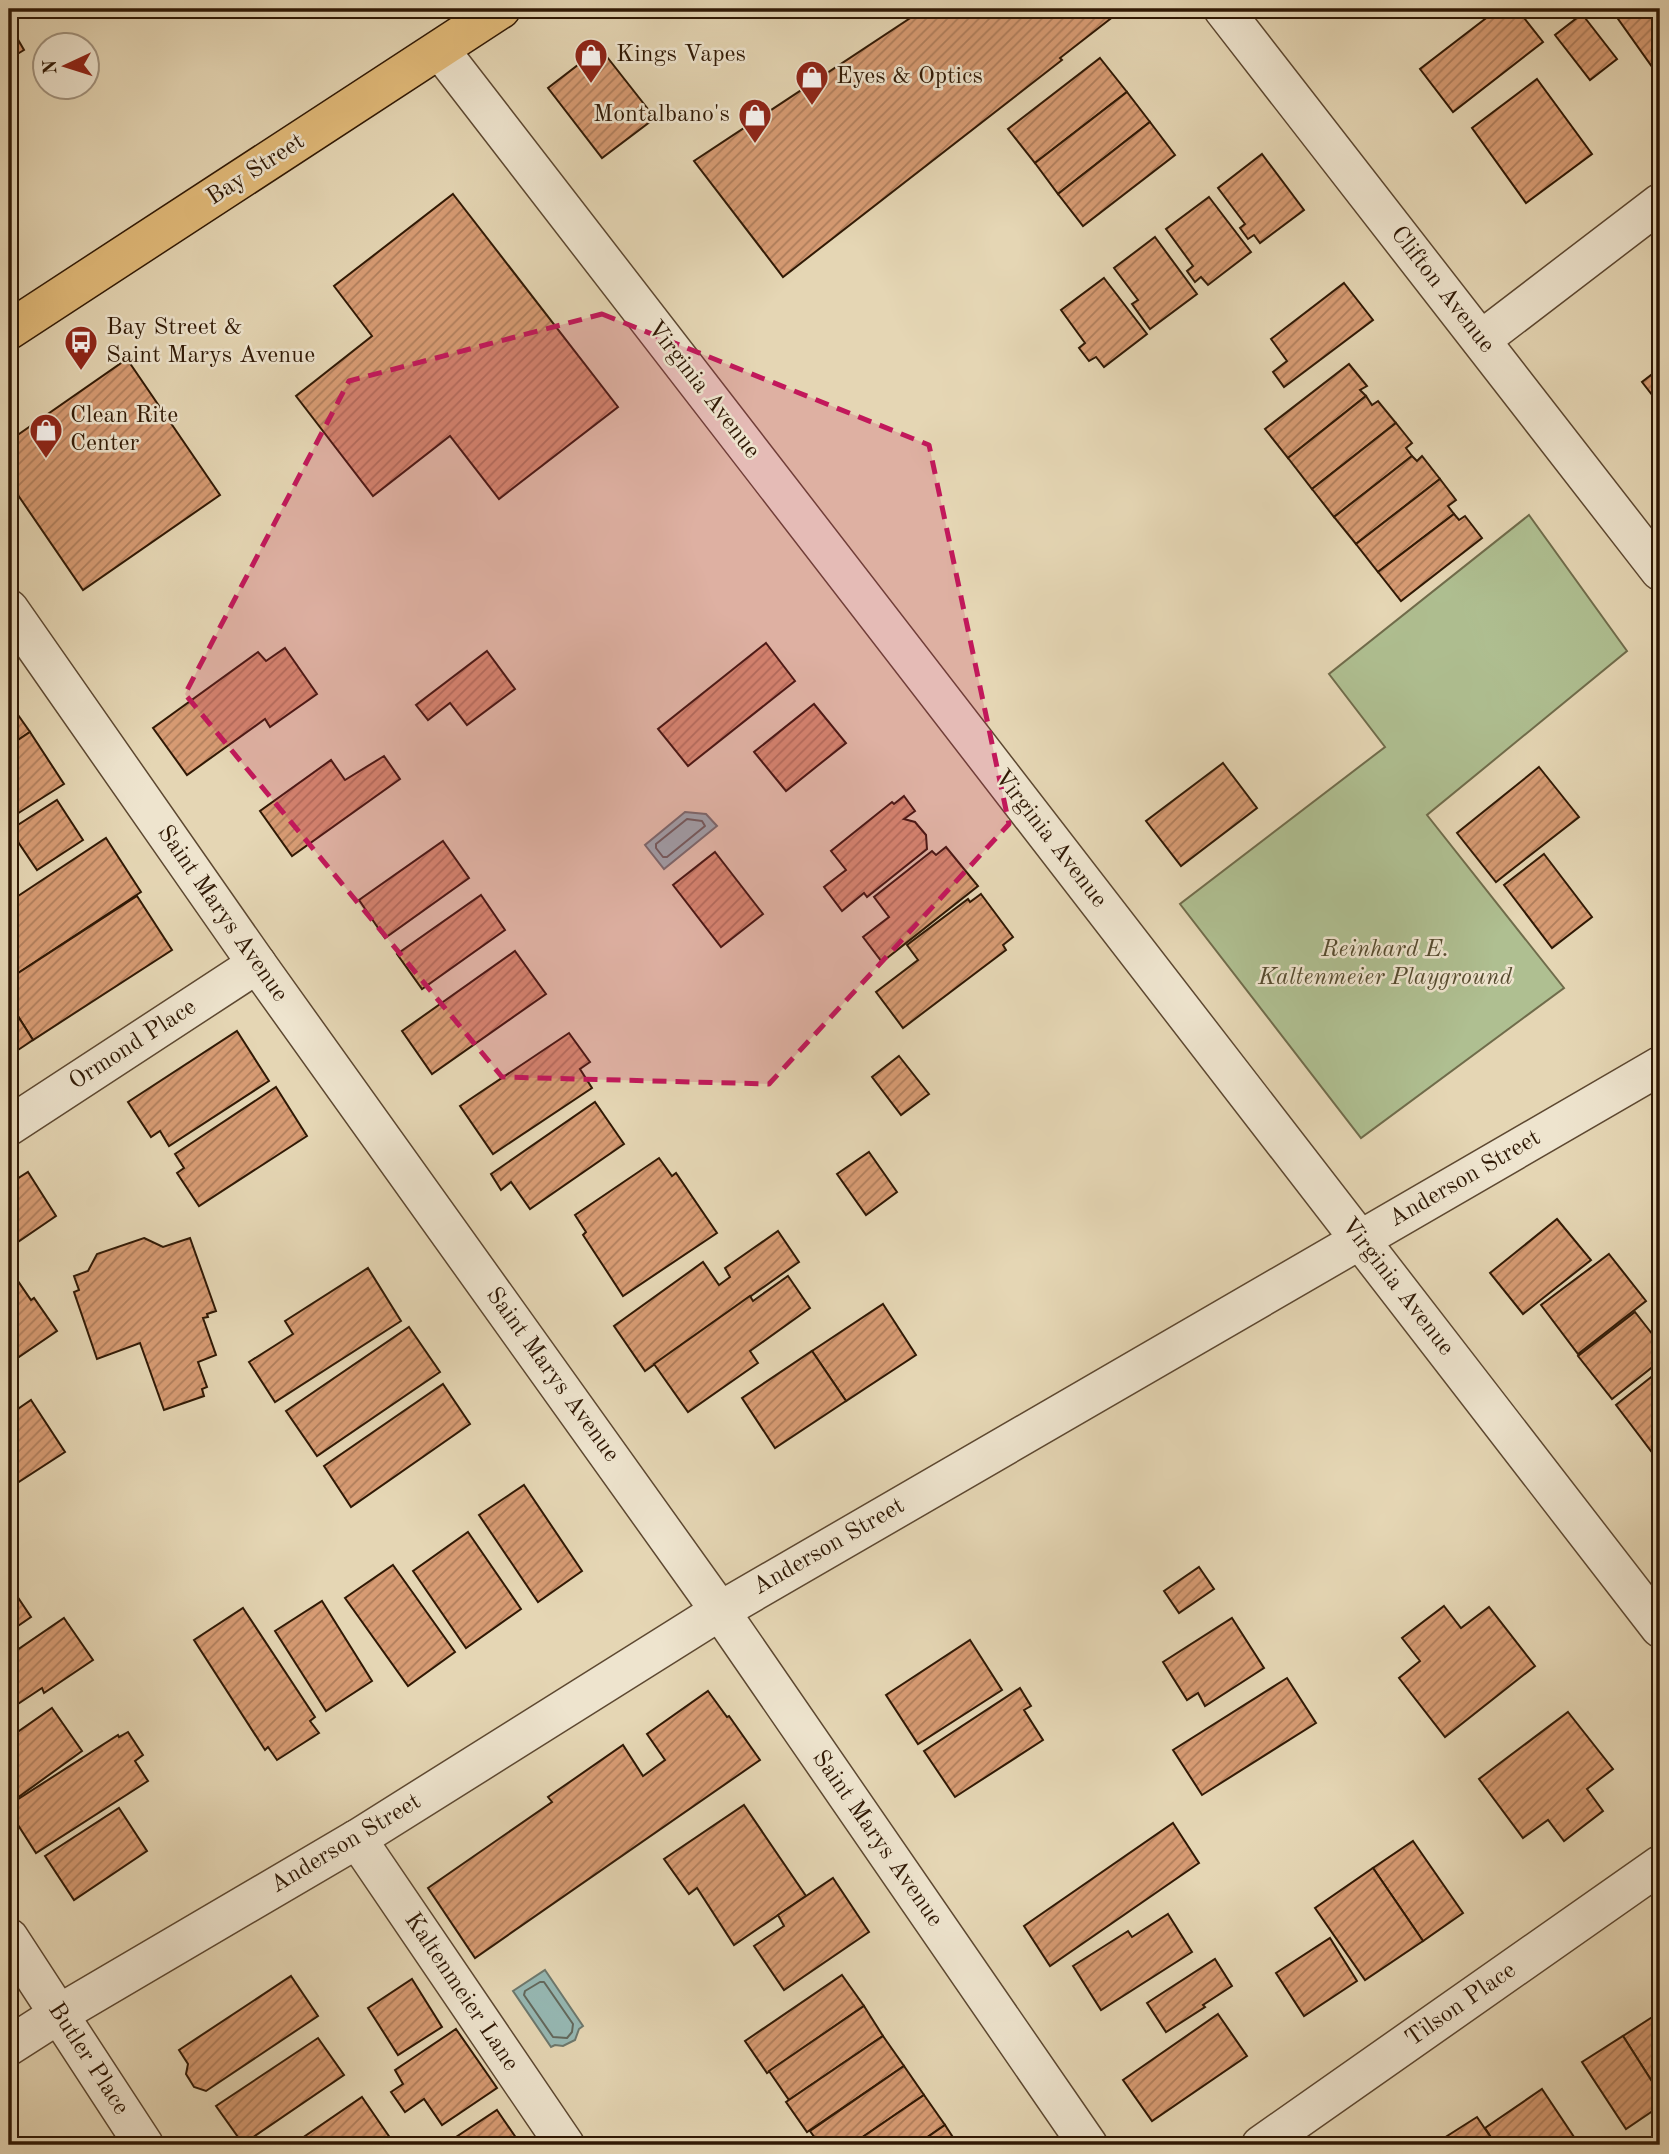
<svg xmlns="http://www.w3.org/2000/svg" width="1669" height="2154" viewBox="0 0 1669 2154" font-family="'Old Standard TT',serif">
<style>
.green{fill:#afbf91;stroke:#706c4b;stroke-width:2}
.water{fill:#96b8b3;stroke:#6d786d;stroke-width:2}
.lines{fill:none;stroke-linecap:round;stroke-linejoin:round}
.shore{stroke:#63685c;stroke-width:2}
.building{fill:url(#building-hatch);stroke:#301905;stroke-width:2}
.minor-casing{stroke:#5d4831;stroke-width:41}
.major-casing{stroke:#301905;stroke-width:41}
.minor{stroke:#eee4ce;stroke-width:38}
.major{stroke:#e2bb7a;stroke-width:38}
.marked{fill:#c2185b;fill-opacity:0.2;stroke:#c2185b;stroke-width:5;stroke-dasharray:14 9;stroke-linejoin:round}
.labels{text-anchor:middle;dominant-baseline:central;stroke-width:5;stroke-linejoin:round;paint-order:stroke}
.poi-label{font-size:24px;fill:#301905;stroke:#eee4ce;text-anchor:start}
.street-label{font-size:24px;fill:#301905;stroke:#eee4ce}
.park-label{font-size:24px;font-style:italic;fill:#564b2f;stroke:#eee4ce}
</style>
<defs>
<pattern id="building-hatch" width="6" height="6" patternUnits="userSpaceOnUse" patternTransform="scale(1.75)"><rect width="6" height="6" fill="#d79b73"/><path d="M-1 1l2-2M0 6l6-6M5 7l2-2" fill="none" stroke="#af7e5c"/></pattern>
</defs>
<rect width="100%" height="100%" fill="#e5d6b4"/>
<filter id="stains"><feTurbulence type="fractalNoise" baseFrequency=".00286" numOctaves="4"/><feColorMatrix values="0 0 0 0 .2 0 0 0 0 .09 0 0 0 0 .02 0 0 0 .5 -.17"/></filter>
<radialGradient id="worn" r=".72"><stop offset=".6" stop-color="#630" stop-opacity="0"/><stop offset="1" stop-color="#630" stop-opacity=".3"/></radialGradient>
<!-- green -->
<path class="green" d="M1529 515 1627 651 1427 815 1564 988 1361 1138 1180 904 1385 747 1329 674Z"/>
<!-- water -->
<g class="water">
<path d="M685 812 706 814 717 826 664 869 645 845Z"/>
<path d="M545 1970 583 2026 579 2029 575 2040 563 2046 555 2045 551 2047 513 1991Z"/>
</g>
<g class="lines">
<!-- shore -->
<g class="shore">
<path d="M687 819 702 821 705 826 667 857H663L656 848V844Z"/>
<path d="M540 1982H544L573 2024 572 2032 567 2038 553 2037 524 1995 525 1991Z"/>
</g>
</g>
<!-- building -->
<g class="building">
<path d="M924 9H1123L1060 58 1062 60 783 277 694 161Z"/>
<path d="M1498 9H1517L1543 42 1453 112 1420 69Z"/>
<path d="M1611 9H1660V78Z"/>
<path d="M1582 14 1617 59 1590 80 1555 35Z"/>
<path d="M9 24 24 50 9 59Z"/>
<path d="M600 48 655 118 602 158 548 88Z"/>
<path d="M1100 58 1127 92 1035 163 1008 129Z"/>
<path d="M1537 79 1592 154 1526 203 1472 128Z"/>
<path d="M1127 92 1150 122 1058 194 1035 163Z"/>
<path d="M1150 122 1175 155 1083 226 1058 194Z"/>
<path d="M1262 154 1304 210 1260 243 1254 235 1248 239 1240 228 1245 224 1218 188Z"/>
<path d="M453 194 618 407 499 499 450 436 373 496 296 396 372 336 334 286Z"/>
<path d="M1209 197 1251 252 1208 285 1201 277 1195 282 1187 271 1193 266 1166 229Z"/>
<path d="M1155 237 1197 294 1150 329 1132 304 1138 300 1114 268Z"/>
<path d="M1104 278 1147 334 1104 367 1096 357 1089 361 1079 348 1085 343 1061 310Z"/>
<path d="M1344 283 1373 320 1284 387 1273 372 1287 361 1271 339Z"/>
<path d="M127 359 220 495 83 590 9 482V441Z"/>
<path d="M1349 364 1367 386 1360 390 1366 396 1288 458 1265 429Z"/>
<path d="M1660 368V405L1642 382Z"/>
<path d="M1366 396 1372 405 1378 401 1396 423 1312 489 1288 458Z"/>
<path d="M1396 423 1412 443 1406 448 1412 456 1334 517 1312 489Z"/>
<path d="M1412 456 1417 461 1422 456 1440 479 1356 544 1334 517Z"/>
<path d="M1440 479 1456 500 1448 506 1454 514 1378 572 1356 544Z"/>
<path d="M1454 514 1459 520 1465 516 1482 538 1401 601 1378 572Z"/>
<path d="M766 643 795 681 688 766 658 729Z"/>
<path d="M285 648 317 694 270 727 265 719 187 775 153 728 258 652 266 661Z"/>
<path d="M487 651 515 689 467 725 450 703 428 720 416 705Z"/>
<path d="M814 704 846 743 786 791 754 752Z"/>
<path d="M16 712 30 732 9 746V717Z"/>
<path d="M30 732 64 784 9 819V746Z"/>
<path d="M384 756 400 779 292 856 260 811 331 760 345 780Z"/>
<path d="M1223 763 1257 808 1181 866 1146 821Z"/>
<path d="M1539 767 1579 817 1496 882 1457 833Z"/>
<path d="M904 796 915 811 904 819 915 822 926 835 927 849 867 897 864 893 842 911 824 887 846 870 831 851 892 802 894 804Z"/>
<path d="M57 800 83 840 37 870 10 830Z"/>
<path d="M106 838 141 892 9 979V902Z"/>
<path d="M443 841 469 878 385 938 359 900Z"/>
<path d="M946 847 978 886 882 962 863 937 889 917 874 897 932 851 936 855Z"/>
<path d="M715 852 763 914 721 947 673 885Z"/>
<path d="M1544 854 1592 917 1552 948 1504 885Z"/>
<path d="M981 894 1013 937 1003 945 1006 950 903 1028 876 992 918 960 907 945 968 899 970 902Z"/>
<path d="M481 895 505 930 422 989 397 954Z"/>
<path d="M137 896 172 950 33 1040 9 1002V979Z"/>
<path d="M515 951 546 994 432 1074 402 1031Z"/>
<path d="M9 1002 33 1040 9 1056Z"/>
<path d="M237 1031 269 1081 169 1146 160 1131 151 1137 128 1102Z"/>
<path d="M569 1033 590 1062 580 1069 592 1088 493 1154 460 1106Z"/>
<path d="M899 1056 929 1094 901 1115 872 1077Z"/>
<path d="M276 1087 307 1136 199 1206 177 1173 184 1168 175 1154Z"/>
<path d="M595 1102 624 1144 530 1209 511 1182 501 1190 491 1174Z"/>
<path d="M869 1152 897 1192 866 1215 837 1174Z"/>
<path d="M659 1158 672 1176 676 1173 717 1233 623 1296 583 1235 586 1232 575 1215Z"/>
<path d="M28 1172 56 1216 9 1248V1184Z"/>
<path d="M1557 1219 1591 1260 1523 1314 1490 1273Z"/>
<path d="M778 1231 799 1262 645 1371 614 1326 703 1262 719 1285 730 1277 725 1268Z"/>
<path d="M144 1238 163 1247 190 1238 216 1311 207 1314 208 1317 203 1318 216 1355 198 1362 207 1387 202 1389 204 1396 164 1410 140 1343 97 1359 74 1292 79 1290 74 1276 88 1271 97 1254Z"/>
<path d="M1609 1254 1646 1301 1578 1354 1541 1305Z"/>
<path d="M9 1268 31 1300 34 1298 57 1331 10 1363Z"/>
<path d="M368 1268 401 1321 275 1402 249 1362 293 1334 285 1321Z"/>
<path d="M788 1276 810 1308 750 1351 758 1363 688 1412 654 1364 750 1296 753 1301Z"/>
<path d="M883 1304 916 1355 846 1401 812 1351Z"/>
<path d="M1635 1312 1660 1344V1361L1612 1399 1578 1356Z"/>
<path d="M409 1327 440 1372 317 1456 286 1411Z"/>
<path d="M812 1351 846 1401 775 1448 742 1398Z"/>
<path d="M1660 1370V1444L1651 1451 1616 1405Z"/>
<path d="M443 1384 470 1424 351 1507 324 1466Z"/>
<path d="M31 1400 65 1452 14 1485 9 1476V1415Z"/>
<path d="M524 1485 582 1571 538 1602 479 1515Z"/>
<path d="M468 1532 521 1609 466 1648 413 1571Z"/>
<path d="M393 1565 455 1652 408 1686 345 1598Z"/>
<path d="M1199 1567 1214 1589 1179 1613 1164 1591Z"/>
<path d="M9 1584 31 1617 9 1632Z"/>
<path d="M322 1601 372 1681 326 1711 275 1631Z"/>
<path d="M1444 1606 1461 1628 1489 1607 1535 1666 1445 1737 1399 1678 1420 1661 1402 1638Z"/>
<path d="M243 1608 315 1717 310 1721 319 1733 277 1760 268 1747 265 1750 194 1640Z"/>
<path d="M64 1618 93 1660 44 1693 42 1688 9 1710V1648L14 1645 17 1650Z"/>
<path d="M1232 1618 1264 1668 1205 1706 1198 1693 1187 1700 1163 1662Z"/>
<path d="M970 1640 1002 1690 918 1744 886 1695Z"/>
<path d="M1287 1678 1316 1723 1202 1795 1173 1750Z"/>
<path d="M1020 1688 1031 1706 1024 1710 1043 1740 955 1797 924 1751Z"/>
<path d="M708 1691 727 1717 729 1716 760 1760 475 1958 428 1888 552 1802 548 1797 623 1745 643 1776 665 1760 647 1734Z"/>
<path d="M52 1708 82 1751 13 1801 9 1795V1738Z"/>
<path d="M1568 1712 1613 1769 1587 1789 1603 1811 1564 1841 1548 1820 1523 1838 1479 1779Z"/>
<path d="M128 1732 143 1755 135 1761 148 1781 36 1853 9 1811V1805L118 1735 119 1737Z"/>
<path d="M744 1805 806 1896 734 1945 697 1888 689 1894 664 1859Z"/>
<path d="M119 1808 147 1851 74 1900 45 1856Z"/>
<path d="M1173 1823 1199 1863 1050 1966 1024 1926Z"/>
<path d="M1413 1841 1463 1913 1423 1941 1373 1868Z"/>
<path d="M1373 1868 1423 1941 1365 1980 1315 1908Z"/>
<path d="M833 1878 869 1932 784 1990 754 1946 784 1926 778 1915Z"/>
<path d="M1168 1914 1192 1952 1101 2010 1073 1966 1128 1931 1132 1937Z"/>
<path d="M1330 1938 1357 1981 1304 2016 1276 1973Z"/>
<path d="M1215 1959 1232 1986 1203 2005 1205 2007 1166 2032 1147 2003Z"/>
<path d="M842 1975 864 2006 767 2073 745 2041Z"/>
<path d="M291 1976 318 2016 206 2091 194 2087 186 2074 188 2064 179 2050Z"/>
<path d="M412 1979 442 2027 398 2055 368 2008Z"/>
<path d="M864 2006 883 2036 789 2100 769 2071Z"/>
<path d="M1660 2012V2094L1623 2036Z"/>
<path d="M1218 2014 1247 2056 1152 2121 1123 2080Z"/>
<path d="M456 2029 497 2088 442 2125 424 2099 405 2112 391 2092 403 2084 395 2070Z"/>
<path d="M883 2036 904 2066 807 2132 786 2102Z"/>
<path d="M1623 2036 1660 2094V2106L1626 2129 1582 2062Z"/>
<path d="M318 2038 344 2075 243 2144 216 2106Z"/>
<path d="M904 2066 924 2095 851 2145H820L810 2131Z"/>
<path d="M1542 2089 1574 2137 1561 2145H1496L1485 2128Z"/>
<path d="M924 2095 945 2125 916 2145H851Z"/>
<path d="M362 2097 395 2145H292Z"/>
<path d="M497 2110 521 2145H453L450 2141Z"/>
<path d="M1477 2117 1496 2145H1433Z"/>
<path d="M945 2125 958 2145H916Z"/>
</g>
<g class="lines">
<defs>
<g id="minor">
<path d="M1223 9 1660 571"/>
<path d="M440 50 1660 1628"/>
<path d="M1481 340 1660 203"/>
<path d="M9 609 257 964 720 1611 1088 2145"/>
<path d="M9 1126 257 964"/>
<path d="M357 1839 565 2145"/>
<path d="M9 1938 144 2145"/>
<path d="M9 2046 59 2014 357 1839 720 1611 1660 1066"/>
<path d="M1261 2145 1660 1865"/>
</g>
<path id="major" d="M9 330 501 9"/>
</defs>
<!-- minor casing -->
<use href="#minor" class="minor-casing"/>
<!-- major casing -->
<use href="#major" class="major-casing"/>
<!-- minor -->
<use href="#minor" class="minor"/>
<!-- major -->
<use href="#major" class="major"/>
</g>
<!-- marked area -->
<path class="marked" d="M602 314 929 445 1009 824 769 1084 502 1077 185 694 349 381Z"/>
<!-- icons -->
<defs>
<symbol id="shop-pin" viewBox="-11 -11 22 30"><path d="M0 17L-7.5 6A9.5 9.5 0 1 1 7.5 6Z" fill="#8f2418" stroke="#eee4ce"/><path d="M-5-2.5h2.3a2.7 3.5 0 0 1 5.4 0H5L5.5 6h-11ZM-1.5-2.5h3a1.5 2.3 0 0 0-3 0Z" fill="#fff"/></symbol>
<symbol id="bus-pin" viewBox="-11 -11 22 30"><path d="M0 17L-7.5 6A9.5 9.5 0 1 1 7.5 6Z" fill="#8f2418" stroke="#eee4ce"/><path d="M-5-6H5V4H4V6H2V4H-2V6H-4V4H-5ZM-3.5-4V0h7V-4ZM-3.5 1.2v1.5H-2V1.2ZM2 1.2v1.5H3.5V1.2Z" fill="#fff"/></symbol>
</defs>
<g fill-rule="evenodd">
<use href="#shop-pin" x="572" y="36" width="38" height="52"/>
<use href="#shop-pin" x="793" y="58" width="38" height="52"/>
<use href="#shop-pin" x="736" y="96" width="38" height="52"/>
<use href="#bus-pin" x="62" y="323" width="38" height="52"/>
<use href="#shop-pin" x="27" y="411" width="38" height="52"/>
</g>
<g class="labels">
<!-- poi labels -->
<g class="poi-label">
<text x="616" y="55">Kings Vapes</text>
<text x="836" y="77">Eyes &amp; Optics</text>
<text x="730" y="115" text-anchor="end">Montalbano's</text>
<text x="106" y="328">Bay Street &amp;<tspan x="106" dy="28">Saint Marys Avenue</tspan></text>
<text x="70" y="416">Clean Rite<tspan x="70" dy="28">Center</tspan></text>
</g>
<!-- street labels -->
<g class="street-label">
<text transform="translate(256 170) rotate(-33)">Bay Street</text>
<text transform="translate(1442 290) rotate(52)">Clifton Avenue</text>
<text transform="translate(703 390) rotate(52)">Virginia Avenue</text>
<text transform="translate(1050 839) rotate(52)">Virginia Avenue</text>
<text transform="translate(222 914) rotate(55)">Saint Marys Avenue</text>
<text transform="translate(133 1045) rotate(-33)">Ormond Place</text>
<text transform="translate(1465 1179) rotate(-30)">Anderson Street</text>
<text transform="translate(1397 1287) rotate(52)">Virginia Avenue</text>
<text transform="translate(552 1375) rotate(54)">Saint Marys Avenue</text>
<text transform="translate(829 1547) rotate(-30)">Anderson Street</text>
<text transform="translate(877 1839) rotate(55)">Saint Marys Avenue</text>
<text transform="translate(346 1844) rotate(-31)">Anderson Street</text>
<text transform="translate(461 1992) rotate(56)">Kaltenmeier Lane</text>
<text transform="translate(1461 2005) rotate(-35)">Tilson Place</text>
<text transform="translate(88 2059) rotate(57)">Butler Place</text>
</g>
<!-- park labels -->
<g class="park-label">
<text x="1385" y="950">Reinhard E.<tspan x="1385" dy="28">Kaltenmeier Playground</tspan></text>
</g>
</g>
<!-- margin -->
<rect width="1669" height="2154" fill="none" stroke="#e5d6b4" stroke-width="35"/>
<rect x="10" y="10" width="1648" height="2133" fill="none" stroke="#301905" stroke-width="3.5"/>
<rect x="18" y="18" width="1634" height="2119" fill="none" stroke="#301905" stroke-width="2"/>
<!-- north arrow -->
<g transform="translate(66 66) rotate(266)"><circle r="33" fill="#eee4ce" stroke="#a2937e" stroke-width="2"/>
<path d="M0-5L12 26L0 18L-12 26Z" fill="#8f2418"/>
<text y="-10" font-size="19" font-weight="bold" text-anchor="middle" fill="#301905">N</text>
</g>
<rect width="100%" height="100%" filter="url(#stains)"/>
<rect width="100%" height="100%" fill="url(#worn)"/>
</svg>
